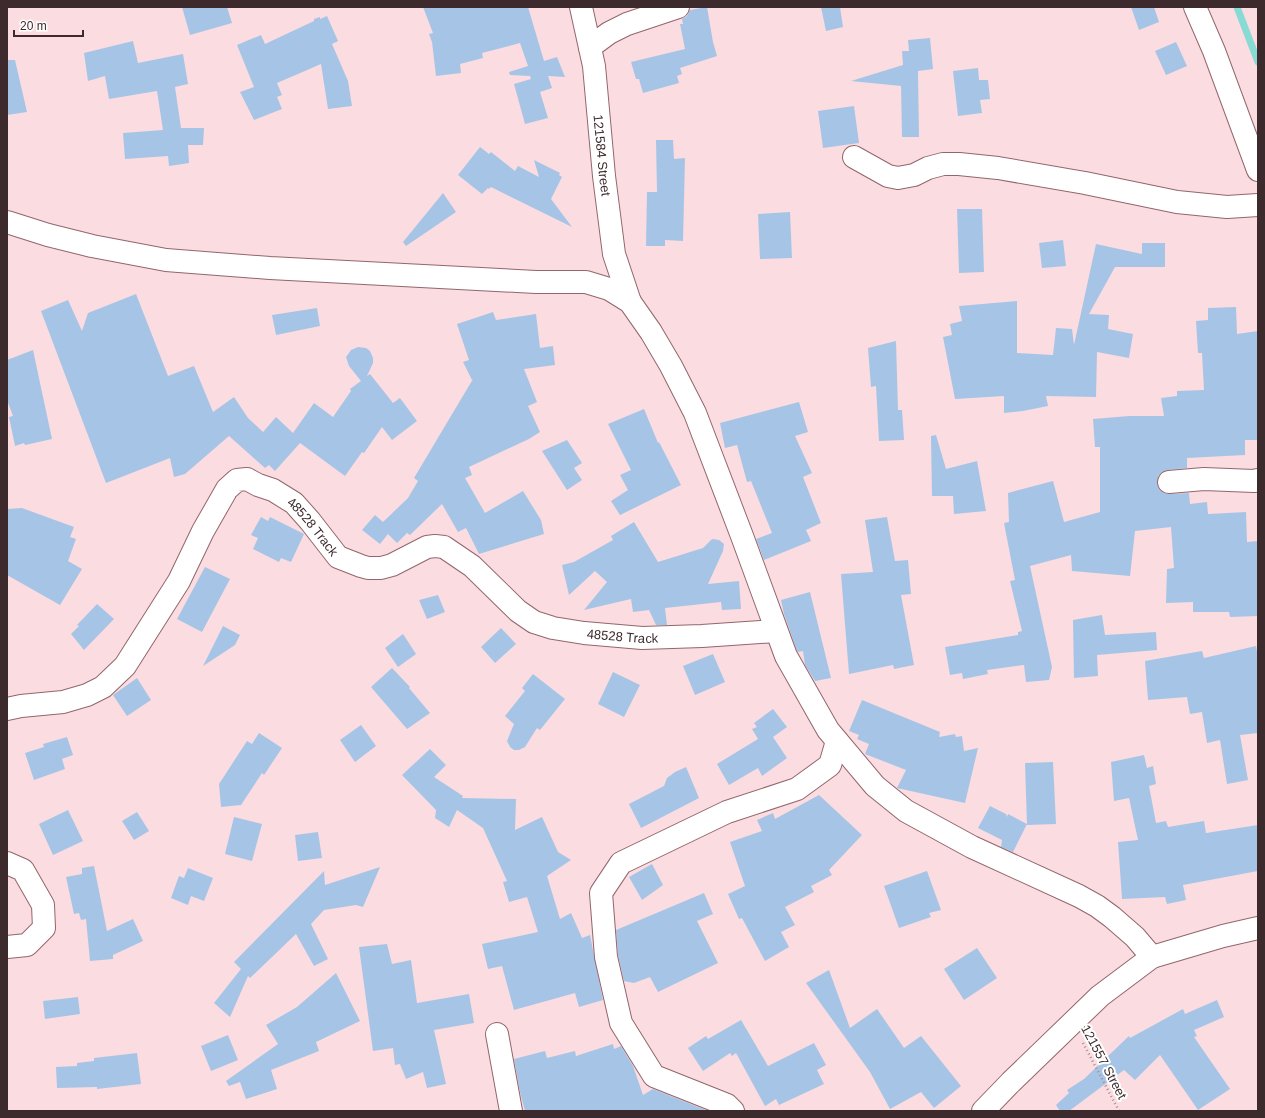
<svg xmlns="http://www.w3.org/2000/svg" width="1265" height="1118" viewBox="0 0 1265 1118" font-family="Arial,sans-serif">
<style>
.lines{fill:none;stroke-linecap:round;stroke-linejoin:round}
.stream{stroke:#88dad5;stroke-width:7}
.building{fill:#a6c5e6}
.minor-casing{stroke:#92666c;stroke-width:24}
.path{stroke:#a58b8f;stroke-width:2.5;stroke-dasharray:1 3;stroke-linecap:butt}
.minor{stroke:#fff;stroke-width:22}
.labels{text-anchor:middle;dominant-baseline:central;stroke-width:4;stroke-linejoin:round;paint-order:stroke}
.street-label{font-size:13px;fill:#3d2a2d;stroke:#fff}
</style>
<rect width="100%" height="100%" fill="#fbdce0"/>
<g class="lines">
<!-- stream -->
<path class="stream" d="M1237 7 1258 62"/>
</g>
<!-- building -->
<g class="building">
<path d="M182 7H227L232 23 190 35Z"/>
<path d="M423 7H528L544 61 557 57 565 77 548 76 552 88 540 92 548 118 525 124 514 84 531 79 530 76 510 75 509 72 528 66 520 43 482 53 483 58 460 64 461 73 436 76 432 42 429 34 433 33Z"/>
<path d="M707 7 713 42 717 56 680 68 682 74 677 76 679 83 643 93 639 79H636L631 62 685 49 680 24H683L682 19 687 16 690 10Z"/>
<path d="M821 7H840L843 27 826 31Z"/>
<path d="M1131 7H1154L1159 22 1139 30Z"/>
<path d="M327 16 338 41 332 44 348 81 352 106 328 109 321 64 277 83 282 95 277 97 282 109 254 120 240 92 254 87 237 45 261 35 265 44 314 21V19L320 17V19Z"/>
<path d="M930 38 933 69 918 71 919 137H902L901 86 851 81 903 65 902 51H909L908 40Z"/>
<path d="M133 41 138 63 183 54 188 84 175 87 181 128H204L203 145H188L189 163 169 166 168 156 125 159 123 133 163 130 157 91 109 99 105 76 88 81 84 53Z"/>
<path d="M1176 42 1187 66 1166 75 1155 51Z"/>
<path d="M7 60H15L27 112 7 115Z"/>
<path d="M978 68 979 80H988L990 99 980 100 982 113 958 116 953 71Z"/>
<path d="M854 106 859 143 823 148 818 111Z"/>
<path d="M656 140H673L674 159 685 158 683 241 665 240V246H646L647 192H657Z"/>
<path d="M480 147 489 154 491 152 515 171 518 166 539 177 534 160 560 173 559 175 562 177 551 199 572 227 491 187 489 189 488 188 482 194 458 175Z"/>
<path d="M443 193 456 212 406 246 403 242Z"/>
<path d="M957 209H982L984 272 959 273Z"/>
<path d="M790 212 792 258 760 259 758 214Z"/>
<path d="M1063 240 1066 266 1042 268 1039 243Z"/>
<path d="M1142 243H1165V267H1115L1089 314 1109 315 1108 329 1133 334 1129 358 1097 352 1096 397 1046 396 1048 406 1023 411 1004 413V396L955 399 943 337 952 335 950 324 962 321 959 306 1017 301V353L1053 355 1056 328 1072 329 1074 345 1096 244 1142 254Z"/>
<path d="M136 294 168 376 194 366 213 412 234 397 248 418 263 432 276 417 293 433 314 403 333 417 351 391 350 389 361 381 349 366 346 357 351 350 358 347 366 348 370 351 373 358V363L367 376 370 374 393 403 400 398 417 421 392 440 382 427 364 453 362 452 345 476 300 443 275 471 269 465 265 468 229 436 185 474 174 477 170 458 106 483 41 311 68 300 82 331 88 313Z"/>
<path d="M1236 307 1237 334 1258 331V440H1245V455L1187 458V468L1168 470 1162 472 1158 476 1157 483 1159 489 1164 493 1170 494 1189 493 1190 504 1207 502 1208 514 1246 512 1247 542 1258 541V616L1230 617 1229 612H1193V602L1166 603 1167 569 1174 568 1171 527 1135 531 1130 576 1072 571 1071 555 1030 566 1052 667 1049 680 1026 682 1024 665 987 670 988 674 963 679 962 673 950 675 945 647 1018 635V632L1022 631 1010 581 1015 580 1004 523 1009 522 1008 493 1053 481 1064 522 1100 512V447H1095L1093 419 1129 416H1164L1161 398 1177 396V391L1204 390 1202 353H1198L1196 321 1208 320V308Z"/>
<path d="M317 308 320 326 276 335 272 315Z"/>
<path d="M493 312 496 320 536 314 540 348 553 346 555 365 524 369 537 402 528 406 540 432 529 439 469 467 472 475 465 478 485 513 523 491 541 520 544 534 479 554 466 528 458 532 442 504 410 535 407 533 397 543 388 534 380 544 362 530 375 515 383 522 408 498 418 481 414 478 473 379 472 380 463 362 469 360 457 324Z"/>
<path d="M896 341 898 410H902L904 440 879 441 876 386 871 387 868 348Z"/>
<path d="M33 350 52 439 25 445 24 443 15 446 9 417 13 416 7 400V360Z"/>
<path d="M799 402 808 432 795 436 812 473 803 477 821 523 806 530 811 541 764 560 756 539 772 533 751 481 747 482 737 445 725 448 720 423Z"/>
<path d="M644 409 658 443 659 442 681 485 620 515 611 501 628 490 620 475 631 470 608 424Z"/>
<path d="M936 435 946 469 977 461 986 511 954 514 953 496H932L931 436Z"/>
<path d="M567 440 582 463 574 468 582 480 567 490 542 451Z"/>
<path d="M22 508 74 527 70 537 76 539 68 561 82 569 60 605 7 575V509Z"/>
<path d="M261 517 268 521 270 517 304 534 291 562 281 558 279 562 253 549 258 538 251 535Z"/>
<path d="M887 517 895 561 908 560 911 594 901 595 914 665 894 669 893 665 849 674 841 574 873 572 865 520Z"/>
<path d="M634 522 658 562 703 548 711 540 713 539 719 540 724 544 723 551 708 584 739 581 741 609 722 610 721 602 665 608 667 625H656L649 610 633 612 631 599 584 610 607 582 595 571 569 595 562 565 574 562 613 540 611 536Z"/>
<path d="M205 567 230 579 202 632 177 619Z"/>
<path d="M810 592 831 678 815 681 805 665 803 651 798 652 797 651 784 614 781 600Z"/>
<path d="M438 595 445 612 427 619 419 600Z"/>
<path d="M97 604 114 619 84 650 71 634 79 626 77 625Z"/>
<path d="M1102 615 1105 635 1156 632 1157 650 1097 655 1098 676 1074 678 1073 620Z"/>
<path d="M223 626 240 635 235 645 203 666Z"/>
<path d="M501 628 516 644 495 663 481 647Z"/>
<path d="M403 634 416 654 398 667 385 648Z"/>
<path d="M1256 646 1258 657V733L1240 735 1248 780 1227 784 1220 740 1207 743 1202 712 1190 714 1187 697 1148 700 1145 661 1202 651 1204 658Z"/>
<path d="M713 654 725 682 695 695 683 666Z"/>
<path d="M392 668 410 687 409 688 430 713 407 729 371 687Z"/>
<path d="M613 672 640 685 624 717 598 704Z"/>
<path d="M533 674 565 699 540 730 537 728 525 747 519 750H514L510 747 507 741 514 724 505 716 525 691 522 688Z"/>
<path d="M137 678 151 700 127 716 113 695Z"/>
<path d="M862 700 940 732 939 737 955 734 956 737 962 736 964 751 978 748 965 803 897 788 906 770 865 754 869 744 857 739 859 735 849 731Z"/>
<path d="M773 709 787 727 773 737 787 758 762 776 758 768 729 785 717 764 758 739 752 729 757 727 754 723Z"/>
<path d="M361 725 376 746 355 762 340 740Z"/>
<path d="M259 733 282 748 264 775 262 773 241 805 221 807 219 784 247 741 252 744Z"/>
<path d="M67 737 73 755 62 759 65 769 34 780 25 753 44 747 43 744Z"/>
<path d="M430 749 446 765 434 777 463 796 462 798 516 799 515 830 542 817 558 852 571 860 547 876 560 919 571 913 582 938 590 935 603 1000 579 1007 575 993 514 1010 502 966 488 969 482 944 538 932 527 897 509 902 503 882 507 881 483 828 457 810 449 827 435 818 436 810 402 775Z"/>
<path d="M1144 755 1147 768 1153 766 1156 784 1149 786 1156 823 1166 821 1168 827 1204 821 1206 833 1258 825V871L1183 885 1186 900 1167 904 1165 897 1122 899 1118 842 1138 840 1129 798 1114 801 1111 762Z"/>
<path d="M1053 762 1056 824 1027 825 1025 763Z"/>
<path d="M686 767 699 798 641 828 629 804 664 786 667 778 675 772Z"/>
<path d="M819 795 862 835 829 870 832 875 811 886 814 892 785 907 795 925 781 932 789 947 765 961 742 918 739 919 728 894 745 886 730 842 762 831 757 820 773 813 775 819Z"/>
<path d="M990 806 1006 814 1007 817 1008 814 1027 824 1013 852 1001 847 1002 840 978 828Z"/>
<path d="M68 810 83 841 53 855 39 824Z"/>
<path d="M137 812 149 831 134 840 122 821Z"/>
<path d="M234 817 262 824 252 861 225 854Z"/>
<path d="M318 832 322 858 298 861 295 835Z"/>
<path d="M652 864 663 885 642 900 629 877Z"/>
<path d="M94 866 107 931 133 919 143 941 113 955V959L90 961 86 919 81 920 79 913 74 914 66 877 82 874V868Z"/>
<path d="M380 867 363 907 356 905 324 910 311 924 328 959 314 966 296 934 250 978 248 976 230 1017 214 1003 241 969 234 962 324 871 325 885Z"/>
<path d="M188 868 213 878 204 901 191 896 188 905 171 898 179 876 184 878Z"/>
<path d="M927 871 941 910 929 913 931 917 899 928 884 886Z"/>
<path d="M704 893 713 914 697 921 718 963 658 992 650 977 634 983 624 981 618 955 616 930Z"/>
<path d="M387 944 392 964 411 960 417 1003 469 994 474 1023 434 1030 446 1084 427 1088 423 1072 406 1079 400 1064 395 1065 393 1048 373 1051 359 947Z"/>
<path d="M977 948 997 978 964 1000 944 969Z"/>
<path d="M829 970 850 1028 877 1009 904 1048 921 1036 961 1086 934 1108 921 1092 890 1109 870 1072 806 983Z"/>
<path d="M336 973 360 1021 316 1042 319 1051 271 1070 277 1089 246 1099 240 1082 229 1086 226 1081 278 1044 266 1025 297 1007Z"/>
<path d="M78 997 80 1014 45 1019 43 1001Z"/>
<path d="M1217 1000 1224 1017 1194 1030 1197 1036 1194 1037 1230 1089 1198 1110 1160 1055 1135 1080 1124 1070 1069 1111H1060L1056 1105 1069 1093 1067 1090 1084 1079 1129 1036 1130 1038 1183 1009 1185 1014Z"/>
<path d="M741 1020 768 1066 814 1043 826 1065 817 1070 824 1084 779 1105 776 1099 765 1106 736 1053 732 1056 730 1053 703 1071 688 1048 706 1036 708 1039Z"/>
<path d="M228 1035 238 1060 211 1071 201 1046Z"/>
<path d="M613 1044 614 1049 621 1046 633 1066 643 1095 653 1089 708 1111H525L520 1092 514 1059 545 1051 547 1058 575 1051 576 1056Z"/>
<path d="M137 1053 141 1084 97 1089V1087L57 1088 56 1067 77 1066V1063L94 1061V1058Z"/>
</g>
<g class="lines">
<defs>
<g id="minor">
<path id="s1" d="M581 7 594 66 604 176 614 254 630 302"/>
<path d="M1195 7 1214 51 1258 170"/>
<path d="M590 47 609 33 627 24 678 7"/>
<path d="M854 157 888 176 898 178 914 175 928 168 943 164H959L998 168 1085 183 1177 202 1227 207 1258 205"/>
<path d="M7 222 48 235 92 246 166 260 270 268 536 282H586L609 289 630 302 651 332 671 366 695 413 742 536 786 656 828 730 875 786 906 811 972 847 1079 896 1097 906 1112 917 1135 937 1152 957"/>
<path d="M1169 482 1204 479 1254 481 1258 480"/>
<path id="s2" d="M7 709 21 706 63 702 87 695 103 687 125 666 179 581 203 531 227 489 237 480 247 479 258 485 273 490 294 503 310 521 338 557 361 566 368 568H381L392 565 427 547 435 546 444 547 472 566 518 611 534 622 553 628 584 633 642 638 702 636 776 631"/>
<path d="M7 863 23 870 43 905 44 928 27 945 7 947"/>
<path d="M497 1034 511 1111"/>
<path d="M733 1111 727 1105 654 1076 621 1023 606 957 601 893 621 863 727 812 797 789 830 765 837 741"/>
<path d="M983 1111 1011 1082 1100 996 1152 957 1223 936 1258 928"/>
</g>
</defs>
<!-- minor casing -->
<use href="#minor" class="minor-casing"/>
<!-- path -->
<path class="path" d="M1083 1043 1119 1111"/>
<!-- minor -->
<use href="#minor" class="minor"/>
</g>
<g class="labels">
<!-- street labels -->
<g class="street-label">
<text stroke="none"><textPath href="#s1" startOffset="150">121584 Street</textPath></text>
<text stroke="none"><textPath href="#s2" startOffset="441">48528 Track</textPath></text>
<text stroke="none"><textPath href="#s2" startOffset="801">48528 Track</textPath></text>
<text transform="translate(1104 1062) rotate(62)">121557 Street</text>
</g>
</g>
<!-- border -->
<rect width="1265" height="1118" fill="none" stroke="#3d2a2d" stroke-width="16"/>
<!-- scale -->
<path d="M14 30v6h69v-6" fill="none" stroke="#3d2a2d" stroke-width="2"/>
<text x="20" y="30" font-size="12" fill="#3d2a2d" stroke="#ffffff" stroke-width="3" paint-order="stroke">20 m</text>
</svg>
